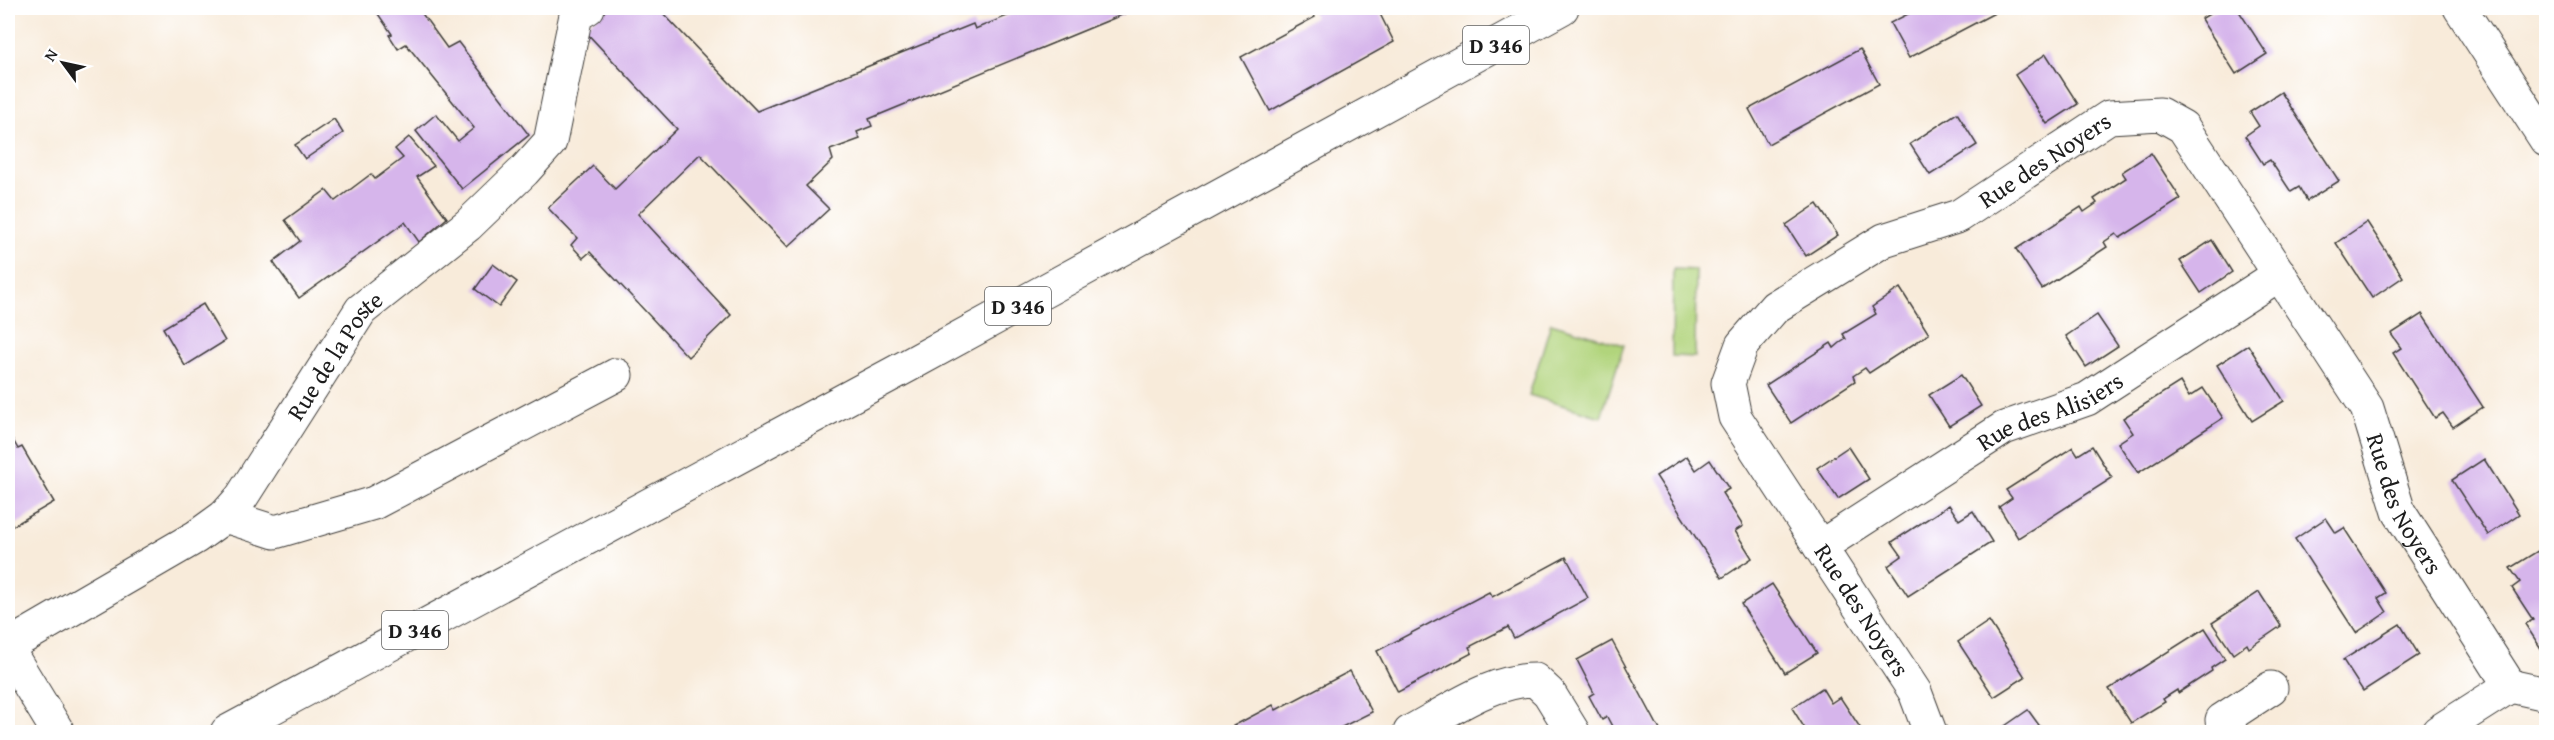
<svg xmlns="http://www.w3.org/2000/svg" width="2554" height="740" viewBox="0 0 2554 740" font-family="'Gentium Book Plus',serif">
<style>
.green{fill:#b1d47c;stroke:#66784c;stroke-width:1.5}
.building{fill:#d6b5eb}
.lines{fill:none;stroke-linecap:round;stroke-linejoin:round}
.minor-casing{stroke:#3d3b38;stroke-width:35}
.major-casing{stroke:#3d3b38;stroke-width:35}
.minor{stroke:#fff;stroke-width:33}
.major{stroke:#fff;stroke-width:33}
.labels{text-anchor:middle;dominant-baseline:central;stroke-width:4.5;stroke-linejoin:round;paint-order:stroke}
.shield{fill:#fff;stroke:#606060;stroke-width:1.5}
.shield-label{font-size:22px;font-weight:bold;fill:#1c1c1c}
.street-label{font-size:24px;fill:#1c1c1c;stroke:#fff}
</style>
<rect width="100%" height="100%" fill="#fff"/>
<filter id="ink" filterUnits="userSpaceOnUse"><feTurbulence type="fractalNoise" baseFrequency=".0167" numOctaves="2"/><feDisplacementMap in="SourceGraphic" scale="12" xChannelSelector="R" yChannelSelector="G"/><feConvolveMatrix kernelMatrix="1 2 1 2 8 2 1 2 1" color-interpolation-filters="sRGB"/></filter>
<filter id="wash" filterUnits="userSpaceOnUse"><feTurbulence type="fractalNoise" baseFrequency=".008" numOctaves="4" result="noise"/><feDisplacementMap in="SourceGraphic" scale="24" xChannelSelector="R" yChannelSelector="G"/><feGaussianBlur stdDeviation="1.35" result="paint"/><feColorMatrix in="noise" values="0 0 0 0 0 0 0 0 0 0 0 0 0 0 0 0 0 1.4 0 .05"/><feComposite in="paint" operator="in"/></filter>
<g filter="url(#wash)">
<rect width="100%" height="100%" fill="#f8ebda"/>
<!-- green -->
<g class="green">
<path d="M1673 269 1696 270 1695 357 1672 356Z"/>
<path d="M1551 323 1624 345 1601 417 1529 395Z"/>
</g>
<g id="blocks">
<!-- building -->
<g class="building">
<path d="M382 8H418L447 48 458 42 529 135 462 189 416 131 436 114 458 141 474 128 406 44 398 49 389 35 392 34 376 11Z"/>
<path d="M609 8H658L757 111 973 24 975 29 1027 8H1121L1124 14 869 119 872 126 857 132 860 139 830 150 833 160 806 186 829 209 788 247 700 154 638 214 731 315 688 357 590 252 583 258 571 245 577 238 548 208 593 166 615 189 677 129 582 28Z"/>
<path d="M1310 8H1377L1394 42 1270 111 1241 57 1315 17Z"/>
<path d="M1920 8H2004L1909 58 1890 23Z"/>
<path d="M2219 8H2237L2267 54 2236 74 2201 19Z"/>
<path d="M1860 49 1879 84 1768 144 1749 109Z"/>
<path d="M2046 54 2078 104 2047 124 2015 75Z"/>
<path d="M2281 92 2339 181 2307 201 2299 187 2291 192 2270 160 2263 164 2245 136 2259 126 2250 112Z"/>
<path d="M1957 113 1977 145 1930 175 1910 144Z"/>
<path d="M334 119 343 133 305 159 295 145Z"/>
<path d="M409 137 434 166 417 177 447 218 419 242 405 222 299 298 273 262 300 241 285 220 326 190 335 201 371 174 375 179 403 158 395 149Z"/>
<path d="M2151 153 2181 199 2120 238 2116 234 2104 242 2107 247 2042 289 2016 249 2081 207 2084 212 2097 203 2094 199 2126 178 2122 172Z"/>
<path d="M1817 204 1838 235 1806 256 1786 225Z"/>
<path d="M2367 222 2403 277 2372 298 2336 243Z"/>
<path d="M2212 240 2232 272 2201 293 2180 261Z"/>
<path d="M493 264 517 282 499 307 475 289Z"/>
<path d="M1900 288 1929 334 1869 373 1865 368 1853 376 1855 381 1791 423 1766 385 1831 343 1834 348 1840 343 1846 339 1843 334 1876 314 1872 307Z"/>
<path d="M203 304 225 341 185 366 163 328Z"/>
<path d="M2422 314 2483 407 2453 427 2443 413 2435 418 2393 353 2401 348 2391 334Z"/>
<path d="M2097 315 2118 346 2086 367 2066 336Z"/>
<path d="M2248 345 2284 401 2252 421 2217 365Z"/>
<path d="M1961 375 1981 406 1949 426 1929 395Z"/>
<path d="M2180 382 2189 397 2203 388 2223 418 2138 473 2118 443 2133 433 2123 418Z"/>
<path d="M8 431 18 449 22 447 54 502 13 526 8 515Z"/>
<path d="M2092 446 2112 478 2018 538 1999 507 2012 498 2006 490 2073 447 2078 455Z"/>
<path d="M1848 447 1869 479 1838 499 1817 468Z"/>
<path d="M1687 456 1696 470 1710 460 1729 489 1722 493 1743 526 1735 531 1752 558 1722 578 1656 476Z"/>
<path d="M2484 459 2519 514 2488 535 2452 480Z"/>
<path d="M1949 505 1959 520 1973 511 1992 542 1908 596 1888 566 1902 556 1892 542Z"/>
<path d="M2326 518 2336 533 2344 528 2386 593 2378 598 2387 612 2356 633 2295 539Z"/>
<path d="M2541 549 2546 558V652L2544 653 2525 624 2533 620 2512 588 2520 582 2510 568Z"/>
<path d="M1566 557 1588 598 1514 638 1508 627 1469 647 1472 653 1398 692 1377 651 1489 592 1492 597Z"/>
<path d="M1772 584 1817 653 1785 673 1741 604Z"/>
<path d="M2259 592 2281 626 2249 648 2247 644 2233 654 2212 623Z"/>
<path d="M1989 621 2025 677 1994 697 1958 642Z"/>
<path d="M2400 624 2419 655 2363 691 2343 660Z"/>
<path d="M2205 628 2225 659 2211 668 2212 671 2178 693 2177 690 2163 699 2165 702 2131 723 2109 689Z"/>
<path d="M1612 641 1661 732H1615L1607 717 1602 720 1589 696 1594 693 1577 660Z"/>
<path d="M1350 671 1372 712 1332 732H1222L1273 705 1276 710Z"/>
<path d="M1822 688 1831 703 1840 697 1863 732H1807L1792 708Z"/>
<path d="M2028 710 2044 732H2001L1999 730Z"/>
</g>
</g>
</g>
<g filter="url(#ink)">
<use href="#blocks" fill-opacity="0" stroke="#3d3b38" stroke-width="1.5"/>
<g class="lines">
<defs>
<g id="minor">
<path d="M2460 8 2546 140"/>
<path d="M225 516 275 532 374 503 616 375"/>
<path id="s1" d="M1820 547 2004 428 2087 399 2280 274"/>
<path id="s2" d="M8 646 196 537 225 516 241 498 361 310 468 225 524 171 550 142 576 15 588 8"/>
<path d="M8 650 58 732"/>
<path d="M2510 686 2546 694"/>
<path d="M1410 732C1448 712 1490 680 1535 680L1549 693 1573 732"/>
<path id="s3" d="M1930 732 1915 692 1735 417 1728 383 1742 345 1775 307 1884 240 1959 216 2109 117 2160 114 2183 127 2367 408 2399 512 2510 686 2438 732"/>
<path d="M2231 732 2222 720 2271 688"/>
</g>
<path id="major" d="M227 732 909 365 1562 8"/>
</defs>
<!-- minor casing -->
<use href="#minor" class="minor-casing"/>
<!-- major casing -->
<use href="#major" class="major-casing"/>
<!-- minor -->
<use href="#minor" class="minor"/>
<!-- major -->
<use href="#major" class="major"/>
</g>
</g>
<g class="labels">
<!-- shield labels -->
<g class="shield">
<rect x="1463" y="26" width="66" height="38" rx="4.5"/>
<rect x="985" y="287" width="66" height="38" rx="4.5"/>
<rect x="382" y="611" width="66" height="38" rx="4.5"/>
</g>
<g class="shield-label">
<text x="1496" y="45">D 346</text>
<text x="1018" y="306">D 346</text>
<text x="415" y="630">D 346</text>
</g>
<!-- street labels -->
<g class="street-label">
<text stroke="none"><textPath href="#s3" startOffset="806">Rue des Noyers</textPath></text>
<text stroke="none"><textPath href="#s2" startOffset="448">Rue de la Poste</textPath></text>
<text stroke="none"><textPath href="#s1" startOffset="268">Rue des Alisiers</textPath></text>
<text stroke="none"><textPath href="#s3" startOffset="1400">Rue des Noyers</textPath></text>
<text transform="translate(1862 610) rotate(57)">Rue des Noyers</text>
</g>
</g>
<!-- margin -->
<rect width="2554" height="740" fill="none" stroke="#fff" stroke-width="30"/>
<!-- north arrow -->
<g transform="translate(63 63) rotate(303)" stroke="#ffffff" stroke-width="4.5" paint-order="stroke">
<path d="M0-4.5L10 22L0 15L-10 22Z" fill="#1c1c1c"/>
<text y="-9" font-size="16" font-weight="bold" text-anchor="middle" fill="#1c1c1c">N</text>
</g>
</svg>
